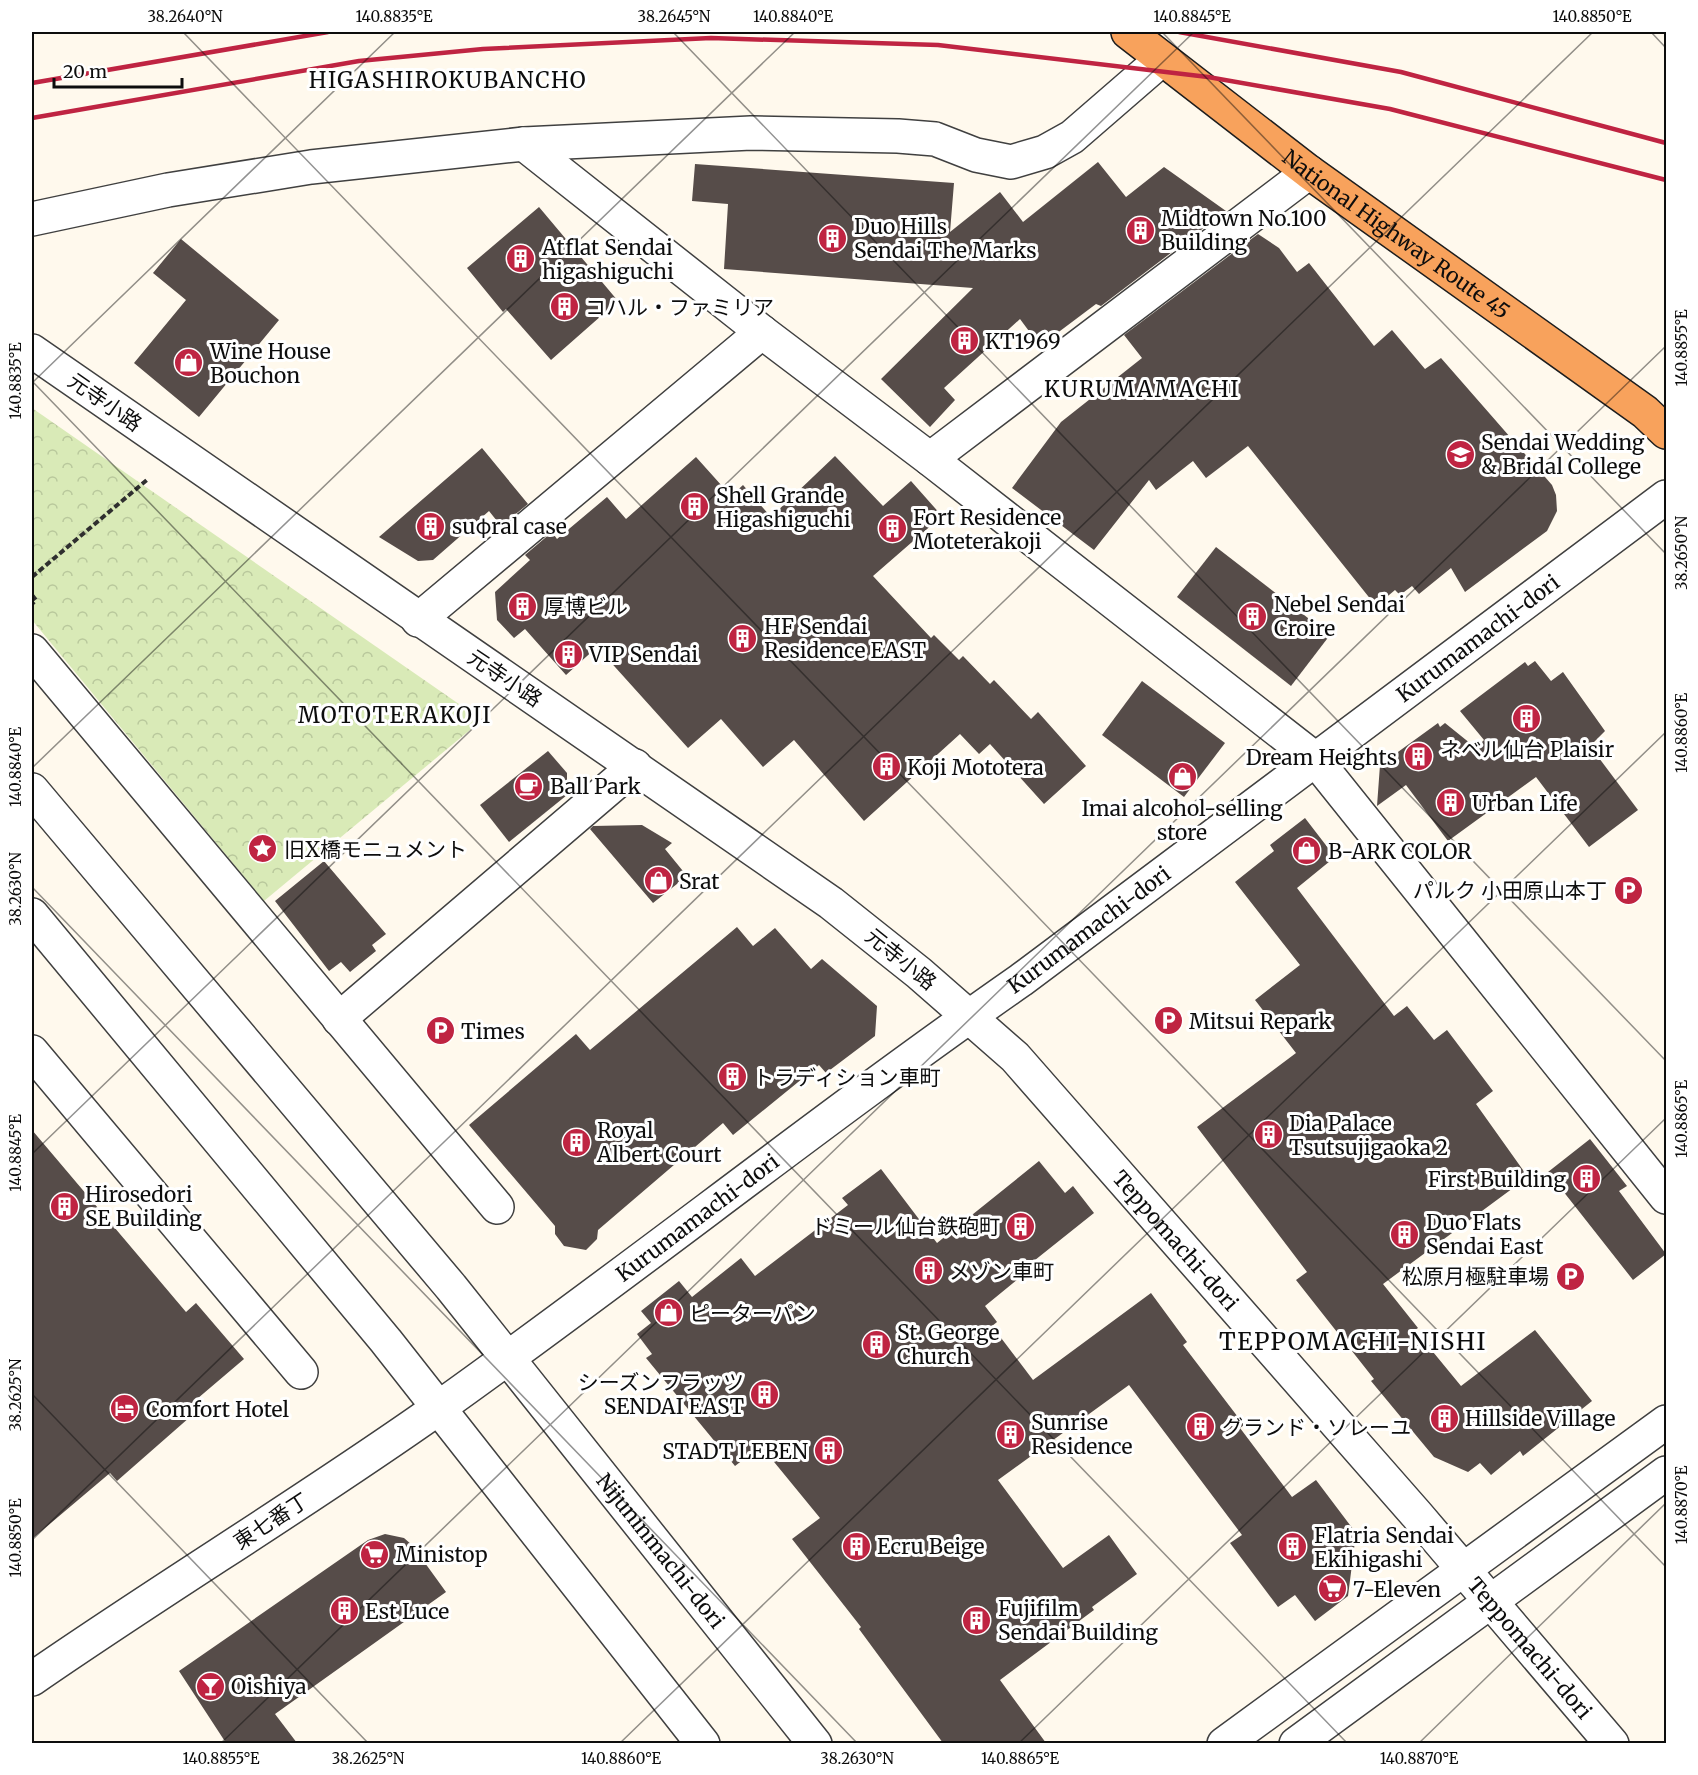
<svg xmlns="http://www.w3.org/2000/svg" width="1698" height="1775" viewBox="0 0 1698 1775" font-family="Merriweather,'Noto Sans JP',serif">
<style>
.park{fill:url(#park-crowns)}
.building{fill:#564c49}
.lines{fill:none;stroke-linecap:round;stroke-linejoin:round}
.minor-casing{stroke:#404040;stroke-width:36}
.tertiary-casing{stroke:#404040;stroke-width:36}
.trunk-casing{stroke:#1e1e1e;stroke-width:36}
.path{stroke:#2f2f2f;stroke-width:4;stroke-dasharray:6 3;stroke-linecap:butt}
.minor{stroke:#fff;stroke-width:33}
.tertiary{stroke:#fff;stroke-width:33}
.trunk{stroke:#f8a25c;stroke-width:33}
.rail{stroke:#bf2442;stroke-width:4.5}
.ticks{fill:none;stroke:#0d0d0d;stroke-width:1.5;stroke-opacity:0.45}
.labels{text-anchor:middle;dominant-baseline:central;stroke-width:6;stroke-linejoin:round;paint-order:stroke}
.poi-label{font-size:21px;fill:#0d0d0d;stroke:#fff;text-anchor:start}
.street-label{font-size:21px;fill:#0d0d0d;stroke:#fff}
.neighbourhood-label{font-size:22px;letter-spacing:1.5px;fill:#0d0d0d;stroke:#fff}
.quarter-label{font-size:24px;letter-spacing:1.5px;fill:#0d0d0d;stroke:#fff}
.neatline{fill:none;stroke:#0d0d0d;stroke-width:2}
.ticks-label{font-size:15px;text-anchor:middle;fill:#0d0d0d}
</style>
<defs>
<pattern id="park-crowns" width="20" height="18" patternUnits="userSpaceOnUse" patternTransform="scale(1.5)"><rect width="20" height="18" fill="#d9eab7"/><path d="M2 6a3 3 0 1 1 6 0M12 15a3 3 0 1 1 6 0" fill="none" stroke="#b9c89c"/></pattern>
</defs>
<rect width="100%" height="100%" fill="#fff9ed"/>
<!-- park -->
<path class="park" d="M32 408 482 720 264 901 32 620Z"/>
<!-- building -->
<g class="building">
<path d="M1098 162 1126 197 1164 167 1226 211 1101 306 1096 304 1040 346 1020 319 944 388 955 400 930 427 881 379 973 288 724 269 728 204 692 201 695 164 954 183 950 232 1000 192 1023 222Z"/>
<path d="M539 207 618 301 551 360 506 309 503 312 467 268Z"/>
<path d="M1258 234 1279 248 1297 272 1309 263 1374 346 1392 330 1425 369 1441 358 1552 485 1556 495 1557 511 1547 531 1465 592 1451 568 1419 594 1412 586 1400 595 1395 590 1376 606 1248 446 1206 478 1193 461 1156 490 1149 480 1094 550 1012 488 1061 422 1142 358 1124 335Z"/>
<path d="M181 239 279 320 199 417 134 363 186 300 153 273Z"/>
<path d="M482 448 528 504 501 526 489 511 433 560 418 561 379 537Z"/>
<path d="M835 456 883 506 911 481 942 516 873 576 931 638 934 635 959 660 963 656 990 684 994 680 1031 719 1038 712 1086 766 1044 804 990 744 979 754 960 734 864 821 794 740 763 767 721 719 688 748 597 647 566 675 525 629 514 638 497 620 495 592 530 560 525 555 552 532 557 539 607 497 626 519 696 457 731 496 743 485 771 517Z"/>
<path d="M1216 547 1330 635 1291 686 1177 597Z"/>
<path d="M1535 661 1551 681 1563 672 1605 731 1590 746 1638 810 1589 847 1536 777 1448 841 1406 785 1377 806 1380 765 1438 723 1440 727 1445 723 1476 748 1484 740 1460 711 1525 662 1528 666Z"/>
<path d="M1142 681 1225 743 1184 797 1102 735Z"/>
<path d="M548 751 567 773V795L509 842 480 805Z"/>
<path d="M1305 818 1335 857 1297 888 1394 1016 1407 1006 1434 1040 1447 1030 1493 1091 1476 1104 1528 1177 1383 1284 1418 1328 1415 1330 1461 1386 1535 1330 1592 1401 1523 1456 1520 1451 1491 1475 1480 1463 1468 1472 1434 1457 1371 1381 1374 1379 1296 1280 1307 1272 1197 1127 1296 1053 1255 1000 1300 965 1235 882 1274 851 1270 845Z"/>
<path d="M642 825 672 843 665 849 687 876 653 903 590 829 593 826Z"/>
<path d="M324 861 386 934 372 945 376 951 350 972 341 962 329 971 275 901Z"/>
<path d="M737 927 753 946 775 928 811 969 822 959 877 1006 875 1036 826 1073 819 1065 733 1135 723 1123 598 1230 597 1239 586 1250 564 1246 555 1234V1226L469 1125 576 1034 590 1050Z"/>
<path d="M32 1130 186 1312 196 1303 244 1359 184 1410 190 1417 117 1481 110 1473 32 1539Z"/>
<path d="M1590 1139 1627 1186 1619 1191 1666 1254 1633 1280 1548 1172Z"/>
<path d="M1039 1161 1065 1193 1073 1186 1094 1213 1015 1276 1018 1279 985 1306 997 1322 992 1326 1033 1380 1151 1293 1187 1342 1183 1345 1244 1425 1240 1428 1292 1497 1316 1480 1356 1533 1348 1596 1315 1621 1295 1595 1278 1607 1230 1543 1242 1535 1129 1385 998 1480 1063 1568 1109 1535 1137 1574 1092 1607 1094 1610 1000 1680 1046 1743H943L859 1629 861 1627 792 1539 820 1518 761 1446 735 1466 646 1358 652 1354 637 1334 651 1323 641 1311 679 1281 692 1297 741 1258 755 1276 848 1205 842 1198 881 1169 937 1243Z"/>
<path d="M385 1534 404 1538 412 1545 446 1592 275 1714 297 1743H226L179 1671 368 1540Z"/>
</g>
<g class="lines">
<defs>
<g id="minor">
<path d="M32 219 168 190 311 167 524 144 751 133 898 136 935 139 976 155 1011 162 1045 152 1072 137 1162 59"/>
<path d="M930 459 1309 172"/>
<path d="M32 651 497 1207"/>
<path d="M32 1052 301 1372"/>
<path d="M1224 1744 1666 1422"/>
<path d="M1296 1744 1666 1473"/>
</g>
<g id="tertiary">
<path d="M524 144 762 332 930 459 1315 759 1666 1197"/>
<path id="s1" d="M32 351 831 903 919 973 1015 1057 1417 1515 1612 1744"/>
<path d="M418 620 762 332"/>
<path id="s2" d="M32 790 451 1287 815 1744"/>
<path d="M32 915 386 1341 703 1744"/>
<path d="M339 1019 635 766"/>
<path id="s3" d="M32 1679C165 1587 304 1503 437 1409 634 1269 823 1118 1021 980L1666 497"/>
</g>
<g id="trunk">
<path id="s4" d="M1128 32 1309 172 1645 412 1666 432"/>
</g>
</defs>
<!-- minor casing -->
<use href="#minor" class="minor-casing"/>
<!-- tertiary casing -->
<use href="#tertiary" class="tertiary-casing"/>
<!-- trunk casing -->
<use href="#trunk" class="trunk-casing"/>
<!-- path -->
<g class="path">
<path d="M32 577 148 479"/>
<path d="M32 595 36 600 32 604"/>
</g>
<!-- minor -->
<use href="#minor" class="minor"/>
<!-- tertiary -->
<use href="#tertiary" class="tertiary"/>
<!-- trunk -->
<use href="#trunk" class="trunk"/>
<!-- rail -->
<g class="rail">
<path d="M1179 32 1401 72 1666 143"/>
<path d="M32 83 328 32"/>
<path d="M32 118 359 61 483 49 711 38 938 45 1208 77 1390 109 1666 180"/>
</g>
</g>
<!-- ticks -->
<path class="ticks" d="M183 32 1666 1567M673 32 1666 1061M1162 32 1666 554M1651 32 1666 48M32 381 1348 1744M32 383 395 32M32 768 795 32M32 887 858 1744M32 1154 1194 32M32 1394 369 1744M32 1540 1593 32M220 1744 1666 346M619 1744 1666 732M1018 1744 1666 1118M1418 1744 1666 1503"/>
<!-- icons -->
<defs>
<symbol id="building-disc" viewBox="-11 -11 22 22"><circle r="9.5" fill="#bf2442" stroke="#fff"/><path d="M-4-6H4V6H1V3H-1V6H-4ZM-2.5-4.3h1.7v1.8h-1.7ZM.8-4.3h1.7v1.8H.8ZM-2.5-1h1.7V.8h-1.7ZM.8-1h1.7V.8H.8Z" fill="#fff"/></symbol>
<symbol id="shop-disc" viewBox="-11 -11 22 22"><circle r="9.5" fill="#bf2442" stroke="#fff"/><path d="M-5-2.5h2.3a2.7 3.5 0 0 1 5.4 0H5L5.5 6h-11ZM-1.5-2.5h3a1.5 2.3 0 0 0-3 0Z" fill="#fff"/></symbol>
<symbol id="university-disc" viewBox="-11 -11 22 22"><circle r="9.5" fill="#bf2442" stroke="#fff"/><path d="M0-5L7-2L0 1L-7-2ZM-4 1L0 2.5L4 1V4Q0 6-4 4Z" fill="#fff"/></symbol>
<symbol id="cafe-disc" viewBox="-11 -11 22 22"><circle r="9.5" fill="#bf2442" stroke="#fff"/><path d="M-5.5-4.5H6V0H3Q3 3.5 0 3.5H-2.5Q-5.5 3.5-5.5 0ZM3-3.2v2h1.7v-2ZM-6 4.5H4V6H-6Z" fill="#fff"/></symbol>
<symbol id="sight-disc" viewBox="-11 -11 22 22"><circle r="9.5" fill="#bf2442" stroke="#fff"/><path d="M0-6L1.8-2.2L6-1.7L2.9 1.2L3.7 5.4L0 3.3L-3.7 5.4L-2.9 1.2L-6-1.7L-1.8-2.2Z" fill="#fff"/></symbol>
<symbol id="parking-disc" viewBox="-11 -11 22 22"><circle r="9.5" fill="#bf2442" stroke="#fff"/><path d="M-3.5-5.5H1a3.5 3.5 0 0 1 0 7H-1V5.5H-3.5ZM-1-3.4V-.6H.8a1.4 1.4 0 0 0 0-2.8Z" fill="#fff"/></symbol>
<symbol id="hotel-disc" viewBox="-11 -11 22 22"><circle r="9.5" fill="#bf2442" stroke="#fff"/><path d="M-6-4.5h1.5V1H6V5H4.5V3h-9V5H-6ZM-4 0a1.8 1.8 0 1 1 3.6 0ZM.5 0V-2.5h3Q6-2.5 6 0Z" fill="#fff"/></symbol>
<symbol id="supermarket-disc" viewBox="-11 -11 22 22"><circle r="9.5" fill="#bf2442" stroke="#fff"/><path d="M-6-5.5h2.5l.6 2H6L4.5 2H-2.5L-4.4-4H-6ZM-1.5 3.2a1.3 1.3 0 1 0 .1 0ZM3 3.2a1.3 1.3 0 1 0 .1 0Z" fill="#fff"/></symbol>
<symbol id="bar-disc" viewBox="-11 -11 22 22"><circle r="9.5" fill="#bf2442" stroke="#fff"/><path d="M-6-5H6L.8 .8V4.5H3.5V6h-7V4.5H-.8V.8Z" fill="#fff"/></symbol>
</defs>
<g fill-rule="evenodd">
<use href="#building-disc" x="1124" y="214" width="33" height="33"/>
<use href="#building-disc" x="816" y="222" width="33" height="33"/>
<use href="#building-disc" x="504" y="242" width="33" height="33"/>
<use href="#building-disc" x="548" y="290" width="33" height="33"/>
<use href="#building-disc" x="948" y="324" width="33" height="33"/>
<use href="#shop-disc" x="172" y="346" width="33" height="33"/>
<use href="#university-disc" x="1444" y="438" width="33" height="33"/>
<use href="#building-disc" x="678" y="490" width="33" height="33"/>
<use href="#building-disc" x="414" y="510" width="33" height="33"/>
<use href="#building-disc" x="876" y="512" width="33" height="33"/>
<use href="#building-disc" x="506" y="590" width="33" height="33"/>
<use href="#building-disc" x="1236" y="600" width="33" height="33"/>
<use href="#building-disc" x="726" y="622" width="33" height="33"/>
<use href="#building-disc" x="552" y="638" width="33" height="33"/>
<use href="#building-disc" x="1510" y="702" width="33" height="33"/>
<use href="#building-disc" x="1402" y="740" width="33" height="33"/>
<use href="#building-disc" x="870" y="750" width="33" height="33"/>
<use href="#shop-disc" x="1166" y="760" width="33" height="33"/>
<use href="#cafe-disc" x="512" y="770" width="33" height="33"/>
<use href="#building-disc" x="1434" y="786" width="33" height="33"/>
<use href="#sight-disc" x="246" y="832" width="33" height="33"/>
<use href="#shop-disc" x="1290" y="834" width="33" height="33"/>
<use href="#shop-disc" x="642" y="864" width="33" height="33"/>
<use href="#parking-disc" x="1612" y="874" width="33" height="33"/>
<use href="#parking-disc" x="1152" y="1004" width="33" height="33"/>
<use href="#parking-disc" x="424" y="1014" width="33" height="33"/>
<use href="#building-disc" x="716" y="1060" width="33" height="33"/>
<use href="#building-disc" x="1252" y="1118" width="33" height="33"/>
<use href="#building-disc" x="560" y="1126" width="33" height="33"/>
<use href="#building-disc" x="1570" y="1162" width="33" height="33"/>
<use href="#building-disc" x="48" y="1190" width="33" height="33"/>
<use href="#building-disc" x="1004" y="1210" width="33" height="33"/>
<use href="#building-disc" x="1388" y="1218" width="33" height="33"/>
<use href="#building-disc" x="912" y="1254" width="33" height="33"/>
<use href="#parking-disc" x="1554" y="1260" width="33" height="33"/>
<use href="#shop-disc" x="652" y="1296" width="33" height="33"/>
<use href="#building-disc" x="860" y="1328" width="33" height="33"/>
<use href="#building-disc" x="748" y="1378" width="33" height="33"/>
<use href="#hotel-disc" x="108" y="1392" width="33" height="33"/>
<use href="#building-disc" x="1428" y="1402" width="33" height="33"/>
<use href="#building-disc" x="1184" y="1410" width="33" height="33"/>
<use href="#building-disc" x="994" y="1418" width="33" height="33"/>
<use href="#building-disc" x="812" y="1434" width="33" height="33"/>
<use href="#building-disc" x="840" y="1530" width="33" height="33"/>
<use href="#building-disc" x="1276" y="1530" width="33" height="33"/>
<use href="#supermarket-disc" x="358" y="1538" width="33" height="33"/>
<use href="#supermarket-disc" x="1316" y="1572" width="33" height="33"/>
<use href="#building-disc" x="328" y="1594" width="33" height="33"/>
<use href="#building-disc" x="960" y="1604" width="33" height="33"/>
<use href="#bar-disc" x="194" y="1670" width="33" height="33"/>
</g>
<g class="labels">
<!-- poi labels -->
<g class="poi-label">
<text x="1161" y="218">Midtown No.100<tspan x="1161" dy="24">Building</tspan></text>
<text x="854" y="226">Duo Hills<tspan x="854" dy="24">Sendai The Marks</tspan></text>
<text x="542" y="247">Atflat Sendai<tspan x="542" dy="24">higashiguchi</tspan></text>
<text x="585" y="307">コハル・ファミリア</text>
<text x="985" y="341">KT1969</text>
<text x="210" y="351">Wine House<tspan x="210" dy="24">Bouchon</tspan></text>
<text x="1481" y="442">Sendai Wedding<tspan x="1481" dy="24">&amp; Bridal College</tspan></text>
<text x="716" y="495">Shell Grande<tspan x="716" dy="24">Higashiguchi</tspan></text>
<text x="913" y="517">Fort Residence<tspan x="913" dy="24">Moteterakoji</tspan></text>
<text x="452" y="526">suφral case</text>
<text x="1274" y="604">Nebel Sendai<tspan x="1274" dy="24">Croire</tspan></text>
<text x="544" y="606">厚博ビル</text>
<text x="764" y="626">HF Sendai<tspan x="764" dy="24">Residence EAST</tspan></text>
<text x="589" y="654">VIP Sendai</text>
<text x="1527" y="749" text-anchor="middle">ネベル仙台 Plaisir</text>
<text x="1397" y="757" text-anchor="end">Dream Heights</text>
<text x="907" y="767">Koji Mototera</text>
<text x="550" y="786">Ball Park</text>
<text x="1472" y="803">Urban Life</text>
<text x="1182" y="808" text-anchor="middle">Imai alcohol-selling<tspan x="1182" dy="24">store</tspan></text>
<text x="284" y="849">旧X橋モニュメント</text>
<text x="1328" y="851">B-ARK COLOR</text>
<text x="679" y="881">Srat</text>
<text x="1607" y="890" text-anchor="end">パルク 小田原山本丁</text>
<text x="1189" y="1021">Mitsui Repark</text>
<text x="461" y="1031">Times</text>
<text x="753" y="1077">トラディション車町</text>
<text x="1289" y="1123">Dia Palace<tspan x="1289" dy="24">Tsutsujigaoka 2</tspan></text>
<text x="597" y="1130">Royal<tspan x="597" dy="24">Albert Court</tspan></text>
<text x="1566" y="1179" text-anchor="end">First Building</text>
<text x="85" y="1194">Hirosedori<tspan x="85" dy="24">SE Building</tspan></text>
<text x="1426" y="1222">Duo Flats<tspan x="1426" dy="24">Sendai East</tspan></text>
<text x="1000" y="1226" text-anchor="end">ドミール仙台鉄砲町</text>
<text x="949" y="1271">メゾン車町</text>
<text x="1549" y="1276" text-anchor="end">松原月極駐車場</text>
<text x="689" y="1313">ピーターパン</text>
<text x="897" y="1332">St. George<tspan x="897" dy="24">Church</tspan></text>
<text x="744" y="1382" text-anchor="end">シーズンフラッツ<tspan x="744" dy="24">SENDAI EAST</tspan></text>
<text x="146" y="1409">Comfort Hotel</text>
<text x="1465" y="1418">Hillside Village</text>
<text x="1031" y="1422">Sunrise<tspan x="1031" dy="24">Residence</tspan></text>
<text x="1222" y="1427">グランド・ソレーユ</text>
<text x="808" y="1451" text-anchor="end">STADT LEBEN</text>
<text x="1314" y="1535">Flatria Sendai<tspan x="1314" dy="24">Ekihigashi</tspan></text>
<text x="877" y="1546">Ecru Beige</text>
<text x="396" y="1554">Ministop</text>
<text x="1353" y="1589">7-Eleven</text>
<text x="998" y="1608">Fujifilm<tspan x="998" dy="24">Sendai Building</tspan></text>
<text x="365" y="1611">Est Luce</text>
<text x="231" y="1686">Oishiya</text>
</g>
<!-- street labels -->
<g class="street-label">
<text stroke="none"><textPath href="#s4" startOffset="336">National Highway Route 45</textPath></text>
<text transform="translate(105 402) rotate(35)">元寺小路</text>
<text stroke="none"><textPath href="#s3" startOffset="1782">Kurumamachi-dori</textPath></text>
<text transform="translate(505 678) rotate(34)">元寺小路</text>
<text stroke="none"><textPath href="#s3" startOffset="1296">Kurumamachi-dori</textPath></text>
<text transform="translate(901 959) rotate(39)">元寺小路</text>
<text stroke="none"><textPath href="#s3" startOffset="810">Kurumamachi-dori</textPath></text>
<text stroke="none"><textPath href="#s1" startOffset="1455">Teppomachi-dori</textPath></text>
<text transform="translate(271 1521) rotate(-33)">東七番丁</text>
<text stroke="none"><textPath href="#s2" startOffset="987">Nijuninmachi-dori</textPath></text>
<text stroke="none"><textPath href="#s1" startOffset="1995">Teppomachi-dori</textPath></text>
</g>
<!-- neighbourhood labels -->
<g class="neighbourhood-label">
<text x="448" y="80">HIGASHIROKUBANCHO</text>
<text x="1142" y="389">KURUMAMACHI</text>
<text x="395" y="715">MOTOTERAKOJI</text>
</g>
<!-- quarter labels -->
<g class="quarter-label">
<text x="1353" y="1341">TEPPOMACHI-NISHI</text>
</g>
</g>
<!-- border -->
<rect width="1698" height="1775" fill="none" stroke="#ffffff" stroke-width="66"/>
<!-- scale -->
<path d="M54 78v9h128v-9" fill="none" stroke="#0d0d0d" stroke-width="3"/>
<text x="63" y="78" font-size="18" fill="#0d0d0d" stroke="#ffffff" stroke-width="4.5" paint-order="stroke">20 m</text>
<rect x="33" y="33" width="1632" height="1709" class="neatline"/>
<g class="ticks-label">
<text x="185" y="22">38.2640°N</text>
<text x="394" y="22">140.8835°E</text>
<text x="674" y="22">38.2645°N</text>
<text x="793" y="22">140.8840°E</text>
<text x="1192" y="22">140.8845°E</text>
<text x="1592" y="22">140.8850°E</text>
<text transform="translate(1682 348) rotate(-90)" y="5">140.8855°E</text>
<text transform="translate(16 381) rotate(-90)" y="5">140.8835°E</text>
<text transform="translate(1682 553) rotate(-90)" y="5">38.2650°N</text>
<text transform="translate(1682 733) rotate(-90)" y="5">140.8860°E</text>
<text transform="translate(16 767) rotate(-90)" y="5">140.8840°E</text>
<text transform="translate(16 889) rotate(-90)" y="5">38.2630°N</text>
<text transform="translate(1682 1119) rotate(-90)" y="5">140.8865°E</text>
<text transform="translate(16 1153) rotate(-90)" y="5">140.8845°E</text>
<text transform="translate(16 1395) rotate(-90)" y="5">38.2625°N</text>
<text transform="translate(1682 1505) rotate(-90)" y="5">140.8870°E</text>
<text transform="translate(16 1538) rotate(-90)" y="5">140.8850°E</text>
<text x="221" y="1764">140.8855°E</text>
<text x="368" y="1764">38.2625°N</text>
<text x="621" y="1764">140.8860°E</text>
<text x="857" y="1764">38.2630°N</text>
<text x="1020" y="1764">140.8865°E</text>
<text x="1419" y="1764">140.8870°E</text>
</g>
</svg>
